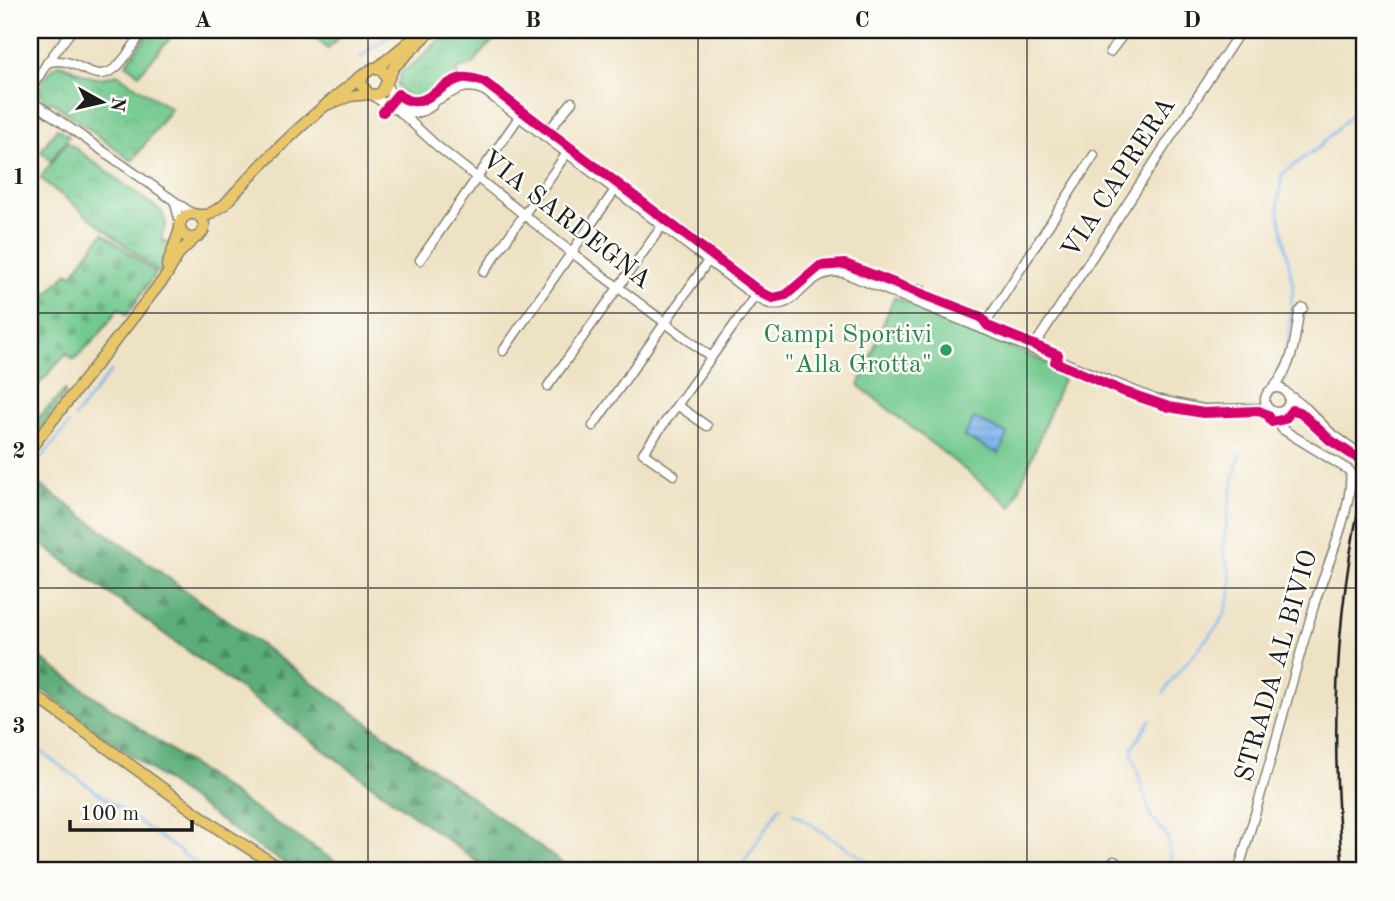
<svg xmlns="http://www.w3.org/2000/svg" width="1395" height="901" viewBox="0 0 1395 901" font-family="'Old Standard TT',serif">
<style>
.grass{fill:url(#grass-tufts);stroke:#477256;stroke-width:2}
.forest{fill:url(#forest-firs);stroke:#3c644b;stroke-width:2}
.cemetery{fill:url(#cemetery-stones);stroke:#477256;stroke-width:2}
.park{fill:url(#park-crowns);stroke:#477256;stroke-width:2}
.pitch{fill:#72c98f;stroke:#477256;stroke-width:2}
.water{fill:url(#water-rules);stroke:#4d6885;stroke-width:2}
.lines{fill:none;stroke-linecap:round;stroke-linejoin:round}
.stream{stroke:#7eb5ee;stroke-width:2.5}
.minor-casing{stroke:#857f70;stroke-width:11}
.major-casing{stroke:#857f70;stroke-width:13}
.minor{stroke:#fff;stroke-width:8}
.major{stroke:#e9c769;stroke-width:10}
.rail{stroke:#1c1c1c;stroke-width:2.5}
.cycleway-casing{stroke:#fdfcf7;stroke-width:15}
.cycleway{stroke:#d6006c;stroke-width:10}
.grid{fill:none;stroke:#1c1c1c;stroke-width:2;stroke-opacity:0.55}
.leisure-dot{fill:#2e9e5b;stroke:#fdfcf7;stroke-width:2.5}
.labels{text-anchor:middle;dominant-baseline:central;stroke-width:5;stroke-linejoin:round;paint-order:stroke}
.street-label{font-size:26px;fill:#1c1c1c;stroke:#fdfcf7}
.leisure-label{font-size:26px;fill:#27864d;stroke:#fdfcf7;text-anchor:end}
.neatline{fill:none;stroke:#1c1c1c;stroke-width:2.5}
.grid-label{font-size:23px;text-anchor:middle;font-weight:bold;fill:#1c1c1c}
</style>
<defs>
<pattern id="grass-tufts" width="24" height="20" patternUnits="userSpaceOnUse" patternTransform="scale(1.75)"><rect width="24" height="20" fill="#72c98f"/><path d="M3 7l-1-3M5 7V3M7 7l1-3M15 17l-1-3M17 17v-4M19 17l1-3" fill="none" stroke="#62ac7b"/></pattern>
<pattern id="forest-firs" width="22" height="20" patternUnits="userSpaceOnUse" patternTransform="scale(1.75)"><rect width="22" height="20" fill="#5dad7a"/><path d="M5 1l3.5 6h-7zM16 11l3.5 6h-7z" fill="#4c8c63"/></pattern>
<pattern id="cemetery-stones" width="16" height="16" patternUnits="userSpaceOnUse" patternTransform="scale(1.75)"><rect width="16" height="16" fill="#72c98f"/><path d="M2 7V4a2 2 0 0 1 4 0v3zM10 15v-3a2 2 0 0 1 4 0v3z" fill="#62ac7b"/></pattern>
<pattern id="park-crowns" width="20" height="18" patternUnits="userSpaceOnUse" patternTransform="scale(1.75)"><rect width="20" height="18" fill="#72c98f"/><path d="M2 6a3 3 0 1 1 6 0M12 15a3 3 0 1 1 6 0" fill="none" stroke="#62ac7b"/></pattern>
<pattern id="water-rules" width="6" height="5" patternUnits="userSpaceOnUse" patternTransform="scale(1.75)"><rect width="6" height="5" fill="#7eb5ee"/><path d="M0 2.5h6" fill="none" stroke="#6c9bcc"/></pattern>
</defs>
<rect width="100%" height="100%" fill="#fdfcf7"/>
<filter id="ink" filterUnits="userSpaceOnUse"><feTurbulence type="fractalNoise" baseFrequency=".0143" numOctaves="2"/><feDisplacementMap in="SourceGraphic" scale="14" xChannelSelector="R" yChannelSelector="G"/><feConvolveMatrix kernelMatrix="1 2 1 2 8 2 1 2 1" color-interpolation-filters="sRGB"/></filter>
<filter id="wash" filterUnits="userSpaceOnUse"><feTurbulence type="fractalNoise" baseFrequency=".00686" numOctaves="4" result="noise"/><feDisplacementMap in="SourceGraphic" scale="28" xChannelSelector="R" yChannelSelector="G"/><feGaussianBlur stdDeviation="1.57" result="paint"/><feColorMatrix in="noise" values="0 0 0 0 0 0 0 0 0 0 0 0 0 0 0 0 0 1.4 0 .05"/><feComposite in="paint" operator="in"/></filter>
<g filter="url(#wash)">
<rect width="100%" height="100%" fill="#eee2c4"/>
<!-- grass -->
<path class="grass" d="M65 390V395L30 441V427Z"/>
<!-- forest -->
<g class="forest">
<path d="M36 482 573 871H490L30 536V490Z"/>
<path d="M30 651 250 806 350 871H299L283 862 244 838 30 681Z"/>
</g>
<!-- cemetery -->
<path class="cemetery" d="M103 233 156 273 127 315 119 308 98 336 74 360 67 353 30 394V312L68 272 72 275Z"/>
<!-- park -->
<g class="park">
<path d="M151 30H177L139 74 126 64Z"/>
<path d="M307 30H345L328 49Z"/>
<path d="M449 30H501L472 65 456 70 458 77C439 82 428 101 408 98L397 85 402 72 420 59Z"/>
<path d="M58 64C85 70 86 85 117 74L171 109 132 161 51 101 48 105C32 90 44 76 58 64Z"/>
<path d="M57 128 69 136 51 161 41 151Z"/>
<path d="M67 142 162 212 166 224 161 239 172 246 160 273 40 178Z"/>
</g>
<!-- pitch -->
<path class="pitch" d="M894 297 1066 371 1012 507 859 386Z"/>
<!-- water -->
<path class="water" d="M974 418 1007 434 999 454 964 437Z"/>
<g class="lines">
<!-- stream -->
<g class="stream">
<path d="M359 58 397 30"/>
<path d="M1278 372 1285 356 1288 339 1293 286 1278 206 1282 174 1319 147 1365 101"/>
<path d="M74 418 111 371"/>
<path d="M30 472 69 424"/>
<path d="M1164 693 1170 682 1221 622C1228 607 1234 589 1230 572 1227 563 1223 555 1223 545L1234 476 1240 455"/>
<path d="M1150 720 1132 748V754L1151 817 1167 836 1173 871"/>
<path d="M30 744 207 871"/>
<path d="M793 813 883 871"/>
<path d="M738 871 780 807H782"/>
</g>
</g>
</g>
<g filter="url(#ink)">
<g class="lines">
<defs>
<g id="minor">
<path d="M1110 52 1127 30"/>
<path d="M47 63C75 53 92 86 114 69 126 60 135 42 144 30"/>
<path d="M387 84C389 91 392 98 399 102 421 118 443 93 463 88 471 86 478 88 485 91L740 285C748 291 757 299 767 303 799 314 804 266 844 273L1155 399 1203 409 1268 408"/>
<path d="M30 91 47 63 72 30"/>
<path d="M372 95C391 109 410 122 432 106"/>
<path d="M30 100 193 214"/>
<path d="M399 111 437 146 571 252 711 357"/>
<path d="M544 136 572 102"/>
<path d="M175 203 180 223"/>
<path d="M420 260 519 117"/>
<path d="M484 272 567 153"/>
<path d="M913 301 921 289"/>
<path d="M982 329 1094 155"/>
<path d="M1032 349 1241 30"/>
<path d="M503 351 615 190"/>
<path d="M548 386 662 226"/>
<circle cx="1277" cy="400" r="12"/>
<path d="M1273 388C1293 366 1295 341 1299 312L1303 308"/>
<path d="M1288 394 1306 408 1331 433 1365 457"/>
<path d="M677 405 707 426"/>
<path d="M593 426 708 261"/>
<path d="M674 475 643 453 755 296"/>
<path d="M1114 861 1128 871"/>
<path d="M1238 871C1266 781 1289 690 1316 599 1327 566 1354 505 1350 471L1282 429 1273 411"/>
</g>
<g id="major">
<path d="M377 68 418 34"/>
<path d="M387 80 383 71 373 68 363 75 361 84 369 94 377 95 382 92 394 67 432 30"/>
<path d="M329 104 350 96 369 94"/>
<circle cx="192" cy="226" r="12"/>
<path d="M198 215H208L224 205C267 157 311 114 363 75"/>
<path d="M167 266 180 229"/>
<path d="M30 449 166 276 180 252 195 238"/>
<path d="M30 692 220 830 285 871"/>
</g>
</defs>
<!-- minor casing -->
<use href="#minor" class="minor-casing"/>
<!-- major casing -->
<use href="#major" class="major-casing"/>
<!-- minor -->
<use href="#minor" class="minor"/>
<!-- major -->
<use href="#major" class="major"/>
<!-- rail -->
<path class="rail" d="M1343 871C1330 739 1334 609 1365 480"/>
<defs>
<path id="cycleway" d="M383 112 398 94C423 116 439 82 462 78 470 77 477 80 484 82L763 294 773 298 786 295 820 266 845 264 981 317 988 326 1058 355 1055 362 1125 392 1169 407 1203 413 1259 411 1268 415 1272 422 1285 419 1292 410 1300 412 1330 440 1365 463"/>
</defs>
<!-- cycleway casing -->
<use href="#cycleway" class="cycleway-casing"/>
<!-- cycleway -->
<use href="#cycleway" class="cycleway"/>
</g>
</g>
<!-- grid -->
<path class="grid" d="M368 30V871M698 30V871M1027 30V871M30 313H1365M30 588H1365"/>
<!-- markers -->
<circle class="leisure-dot" cx="946" cy="350" r="7"/>
<g class="labels">
<!-- street labels -->
<g class="street-label">
<text transform="translate(1119 178) rotate(-57)">VIA CAPRERA</text>
<text transform="translate(566 220) rotate(38)">VIA SARDEGNA</text>
<text transform="translate(1277 666) rotate(-74)">STRADA AL BIVIO</text>
</g>
<!-- leisure labels -->
<g class="leisure-label">
<text x="932" y="335">Campi Sportivi<tspan x="932" dy="30">"Alla Grotta"</tspan></text>
</g>
</g>
<!-- margin -->
<rect width="1395" height="901" fill="none" stroke="#fdfcf7" stroke-width="77"/>
<!-- north arrow -->
<g transform="translate(102 102) rotate(98)" stroke="#fdfcf7" stroke-width="5" paint-order="stroke">
<path d="M0-5L12 26L0 18L-12 26Z" fill="#1c1c1c"/>
<text y="-10" font-size="19" font-weight="bold" text-anchor="middle" fill="#1c1c1c">N</text>
</g>
<!-- scale -->
<path d="M70 820v10h122v-10" fill="none" stroke="#1c1c1c" stroke-width="3.5"/>
<text x="80" y="820" font-size="21" fill="#1c1c1c" stroke="#fdfcf7" stroke-width="5" paint-order="stroke">100 m</text>
<rect x="38" y="38" width="1318" height="824" class="neatline"/>
<g class="grid-label">
<text x="203" y="27">A</text>
<text x="533" y="27">B</text>
<text x="862" y="27">C</text>
<text x="1192" y="27">D</text>
<text x="19" y="184">1</text>
<text x="19" y="458">2</text>
<text x="19" y="733">3</text>
</g>
</svg>
